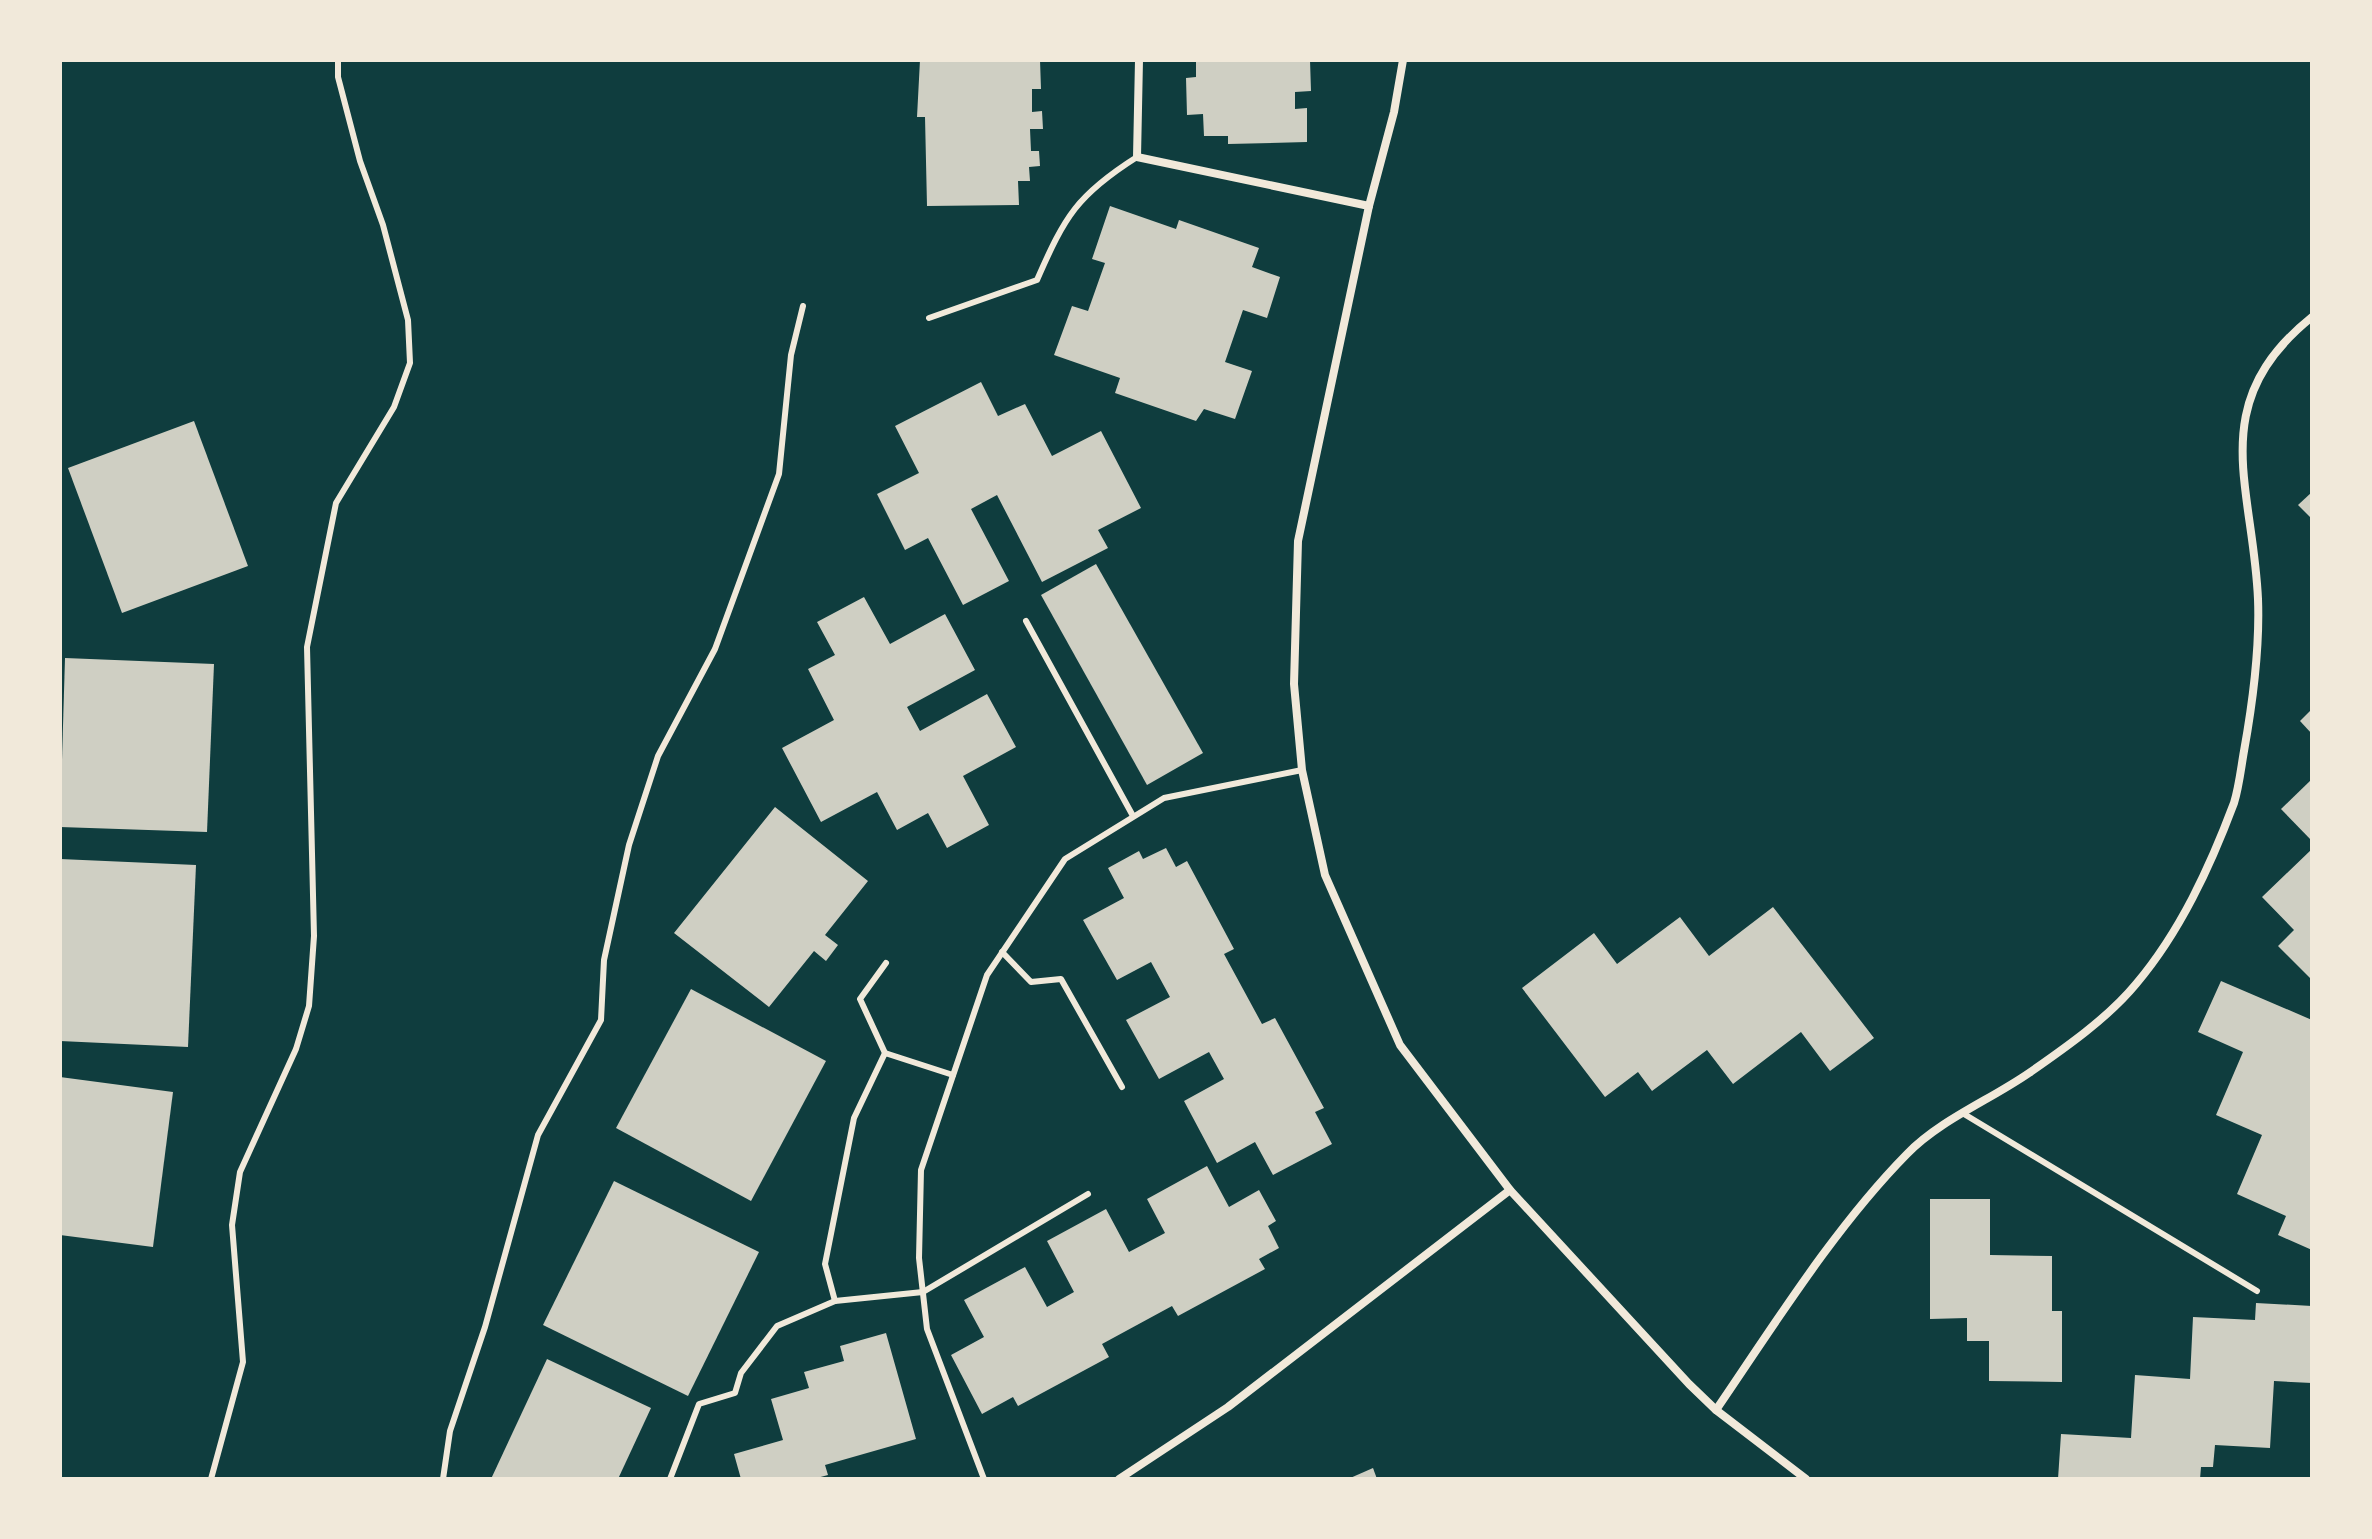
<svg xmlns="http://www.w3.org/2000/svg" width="2372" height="1539" viewBox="0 0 2372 1539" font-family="Cabin,sans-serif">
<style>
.building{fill:#cfcfc3}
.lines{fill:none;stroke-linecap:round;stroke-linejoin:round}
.service{stroke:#f1e9da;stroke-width:6}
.minor{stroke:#f1e9da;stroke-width:8}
</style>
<rect width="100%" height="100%" fill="#0f3d3e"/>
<!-- building -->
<g class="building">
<path d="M920 60H1040L1041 89H1032V112L1042 111 1043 129H1030L1031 151H1039L1040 166 1029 167 1030 181H1018L1019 205 927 206 925 117H917Z"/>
<path d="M1196 60H1310L1311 91 1295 92V109L1307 108V142L1228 144V136H1204L1203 114 1187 115 1186 78 1196 77Z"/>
<path d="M1110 206 1176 229 1179 220 1259 248 1252 267 1280 277 1267 318 1243 310 1225 362 1252 371 1235 419 1204 409 1196 421 1115 393 1120 378 1054 355 1072 306 1088 311 1105 263 1092 259Z"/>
<path d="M981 382 998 416 1025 404 1052 456 1101 431 1141 508 1098 530 1108 548 1042 582 997 495 971 509 1009 581 963 605 928 538 905 550 877 494 919 473 895 426Z"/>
<path d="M194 421 248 566 122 613 68 468Z"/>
<path d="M2312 492V519L2298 505Z"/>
<path d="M1096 564 1203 753 1147 785 1041 595Z"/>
<path d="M864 597 890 644 945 614 975 670 907 707 920 731 987 694 1016 747 963 776 989 825 947 848 928 813 897 830 877 792 821 822 782 748 834 720 808 669 835 655 817 622Z"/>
<path d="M65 658 214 664 207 832 60 827Z"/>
<path d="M2312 709V734L2300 721Z"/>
<path d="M2312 779V841L2281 809Z"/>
<path d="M775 807 868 881 825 935 838 945 826 961 814 951 769 1007 674 933Z"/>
<path d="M1166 848 1176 867 1187 861 1234 949 1224 954 1262 1024 1275 1018 1324 1108 1315 1112 1332 1144 1273 1175 1255 1142 1217 1163 1184 1101 1224 1079 1209 1052 1159 1079 1126 1020 1170 997 1151 962 1117 980 1083 920 1124 898 1108 868 1139 851 1143 859Z"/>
<path d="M2312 849V980L2278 946 2294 930 2262 897Z"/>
<path d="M60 859 196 865 188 1047 60 1041Z"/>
<path d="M1773 907 1874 1038 1830 1071 1801 1032 1733 1084 1707 1050 1652 1091 1638 1072 1605 1097 1522 988 1594 933 1617 964 1680 917 1709 956Z"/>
<path d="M2221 981 2312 1020V1250L2278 1235 2286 1216 2237 1194 2262 1135 2216 1115 2243 1052 2198 1032Z"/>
<path d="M691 989 826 1061 751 1201 616 1128Z"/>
<path d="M60 1077 173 1092 153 1247 60 1235Z"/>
<path d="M1207 1166 1229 1207 1259 1190 1276 1221 1268 1226 1279 1248 1259 1259 1265 1269 1178 1316 1172 1306 1102 1344 1109 1357 1018 1406 1013 1397 982 1414 951 1355 984 1337 964 1300 1025 1267 1047 1307 1074 1292 1047 1241 1106 1209 1129 1252 1165 1233 1147 1199Z"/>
<path d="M614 1181 759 1252 688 1396 543 1325Z"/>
<path d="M1930 1199H1990V1255L2052 1256V1311H2062V1382L1989 1381V1341H1967V1318L1930 1319Z"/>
<path d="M2256 1303 2312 1306V1383L2274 1381 2270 1448 2215 1445 2213 1467H2201L2200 1479H2058L2061 1434 2131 1438 2135 1375 2190 1379 2193 1317 2255 1320Z"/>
<path d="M886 1333 916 1439 825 1465 828 1475 813 1479H741L734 1454 783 1440 771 1399 809 1388 804 1372 844 1361 840 1346Z"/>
<path d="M547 1359 651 1408 618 1479H491Z"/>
<path d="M1373 1468 1377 1479H1348Z"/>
</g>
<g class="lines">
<!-- service -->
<g class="service">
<path d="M929 318 1037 280C1065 216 1077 195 1137 157"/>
<path d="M1026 621 1133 816"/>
<path d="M1002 952 1031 982 1061 979 1122 1087"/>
<path d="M885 1053 860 999 886 963"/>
<path d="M953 1075 885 1053 854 1118 825 1264 835 1301 923 1292 1088 1194"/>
<path d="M1964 1114 2257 1291"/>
<path d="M211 1479 243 1362 232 1225 240 1172 296 1049 309 1006 314 936 307 647 336 503 394 407 410 363 408 320 383 225 360 161 338 77V60"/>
<path d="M443 1479 450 1431 485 1327 538 1135 601 1020 604 960 629 845 658 756 715 649 779 474 791 355 803 306"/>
<path d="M670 1479 699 1404 735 1393 741 1373 777 1326 835 1301"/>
<path d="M984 1479 927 1329 919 1258 921 1170 987 975 1065 859 1164 798 1302 770"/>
</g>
<!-- minor -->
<g class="minor">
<path d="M1139 60 1137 157 1369 206"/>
<path d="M1403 60 1394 112 1369 206 1298 541 1294 684 1302 770 1325 875 1400 1045 1510 1190 1689 1384 1716 1410 1806 1479"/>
<path d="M1716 1410C1774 1325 1835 1227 1907 1154 1940 1120 1990 1100 2029 1073 2065 1048 2108 1018 2136 984 2180 932 2210 867 2234 803 2239 787 2241 768 2244 751 2253 701 2260 650 2258 599 2253 485 2204 404 2312 317"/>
<path d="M1119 1479 1228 1407 1510 1190"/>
</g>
</g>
<!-- border -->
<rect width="2372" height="1539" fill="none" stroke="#f1e9da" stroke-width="124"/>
</svg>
